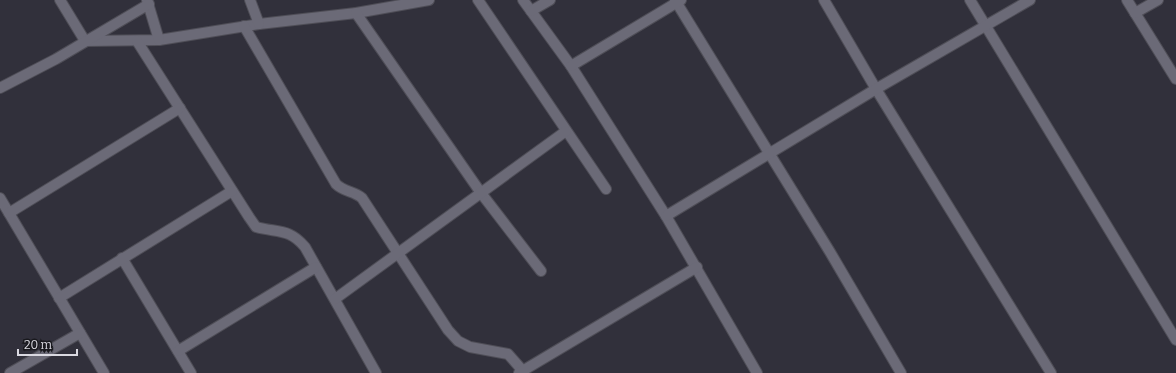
<svg xmlns="http://www.w3.org/2000/svg" width="1176" height="373" viewBox="0 0 1176 373" font-family="Bitter,serif">
<style>
.lines{fill:none;stroke-linecap:round;stroke-linejoin:round}
.street-casing{stroke:#4f4e57;stroke-width:12}
.street{stroke:#6b6a77;stroke-width:10}
</style>
<rect width="100%" height="100%" fill="#31303b"/>
<g class="lines">
<defs>
<g id="street">
<path d="M60 0 85 41 159 40 259 24 356 13 429 0"/>
<path d="M147 0 159 40"/>
<path d="M250 0 259 24"/>
<path d="M478 0 606 189"/>
<path d="M523 0 571 66 666 216 757 373"/>
<path d="M675 0 830 252 901 373"/>
<path d="M824 0 876 89 1051 373"/>
<path d="M970 0 1176 340"/>
<path d="M1127 0 1176 79"/>
<path d="M531 11 550 0"/>
<path d="M356 13 481 193 541 271"/>
<path d="M1135 13 1158 0"/>
<path d="M244 26 336 184C344 192 354 191 362 198L448 330 458 341 470 347 508 354 523 371"/>
<path d="M137 41 249 217 256 227C278 233 289 228 305 247L376 373"/>
<path d="M571 66 681 0"/>
<path d="M0 88 56 59 149 4"/>
<path d="M0 198 104 373"/>
<path d="M9 213 180 108"/>
<path d="M666 216 876 89 1030 0"/>
<path d="M122 258 191 373"/>
<path d="M59 298 232 191"/>
<path d="M335 299 566 131"/>
<path d="M178 351 316 267"/>
<path d="M10 373 80 333"/>
<path d="M519 373 697 267"/>
</g>
</defs>
<!-- street casing -->
<use href="#street" class="street-casing"/>
<!-- street -->
<use href="#street" class="street"/>
</g>
<!-- scale -->
<path d="M18 349v6h59v-6" fill="none" stroke="#dad9e1" stroke-width="2"/>
<text x="24" y="349" font-size="12" fill="#dad9e1" stroke="#19191e" stroke-width="3" paint-order="stroke">20 m</text>
</svg>
